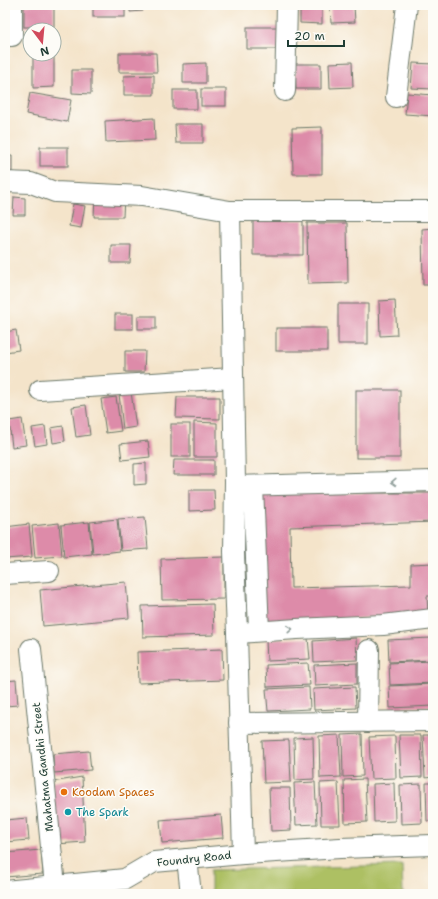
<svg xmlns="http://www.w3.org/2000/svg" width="438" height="899" viewBox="0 0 438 899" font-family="'Shantell Sans',sans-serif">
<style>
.green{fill:#adc064;stroke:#667e4c}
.building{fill:#dd8ba9}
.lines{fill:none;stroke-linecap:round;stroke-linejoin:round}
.minor-casing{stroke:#6a7768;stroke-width:22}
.minor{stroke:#fff;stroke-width:20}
.oneway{stroke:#8f9e9a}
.food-dot{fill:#e8710a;stroke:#fdfcf7;stroke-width:1.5}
.culture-dot{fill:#0f9aa8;stroke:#fdfcf7;stroke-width:1.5}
.labels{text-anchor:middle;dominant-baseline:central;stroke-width:3;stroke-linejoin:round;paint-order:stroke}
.street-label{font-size:11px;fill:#1f3d34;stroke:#fdfcf7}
.food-label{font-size:11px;fill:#c56008;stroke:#fdfcf7;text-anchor:start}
.culture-label{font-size:11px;fill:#0d838f;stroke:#fdfcf7;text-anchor:start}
</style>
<rect width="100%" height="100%" fill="#fdfcf7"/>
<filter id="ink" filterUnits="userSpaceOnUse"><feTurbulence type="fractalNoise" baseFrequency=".025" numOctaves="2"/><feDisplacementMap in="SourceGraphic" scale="8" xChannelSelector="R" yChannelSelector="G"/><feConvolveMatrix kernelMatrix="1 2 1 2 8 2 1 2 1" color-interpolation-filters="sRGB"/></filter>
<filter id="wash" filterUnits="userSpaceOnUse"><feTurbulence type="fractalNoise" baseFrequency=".012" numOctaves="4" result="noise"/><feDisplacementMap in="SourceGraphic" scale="16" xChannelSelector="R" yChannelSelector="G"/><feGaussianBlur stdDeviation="0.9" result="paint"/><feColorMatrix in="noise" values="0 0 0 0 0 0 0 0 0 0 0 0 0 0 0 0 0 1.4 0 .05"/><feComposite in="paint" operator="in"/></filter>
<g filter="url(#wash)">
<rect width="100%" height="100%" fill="#f4e4ca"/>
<!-- green -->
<path class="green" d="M402 865 403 894H211V870Z"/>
<g id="blocks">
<!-- building -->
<g class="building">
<rect x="24" y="5" width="30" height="22"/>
<rect x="93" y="5" width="32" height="12"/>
<path d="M130 5H143V11L130 12Z"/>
<path d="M300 5H322V24L300 23Z"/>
<path d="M330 5H354L355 22 331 23Z"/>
<rect x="247" y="27" width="32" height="22"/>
<path d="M119 53H156L157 72H119Z"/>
<path d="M33 55H54V87L33 88Z"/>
<path d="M352 62 353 87 330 88 329 63Z"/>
<path d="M206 63V83H183V64Z"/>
<path d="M413 63 433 64V89L411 88Z"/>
<path d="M295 64H321V89H296Z"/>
<path d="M72 70H91V94L72 93Z"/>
<path d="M154 75V95H124V76Z"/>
<rect x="201" y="89" width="25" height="17"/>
<rect x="173" y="90" width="24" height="19"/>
<path d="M30 93 71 100 67 122 26 114Z"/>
<path d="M407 93 433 95V116L405 114Z"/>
<path d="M154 118 155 140 106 142 105 121Z"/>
<path d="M175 124H203V143H176Z"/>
<path d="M322 127V174H293L292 128Z"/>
<rect x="40" y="147" width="28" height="19"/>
<path d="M5 156H12V173L5 172Z"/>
<path d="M95 195 124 196 123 217H94Z"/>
<path d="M14 197 25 198V215H13Z"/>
<path d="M73 204 85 206 81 228 69 226Z"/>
<path d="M303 220V255H253V221Z"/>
<path d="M307 223H347L348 283 308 284Z"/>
<path d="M433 228V285H423L422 229Z"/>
<path d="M111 245H131L130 263H111Z"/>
<path d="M395 300 397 335 380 336 379 301Z"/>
<rect x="338" y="304" width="30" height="40"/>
<rect x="115" y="314" width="18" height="15"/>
<rect x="138" y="316" width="18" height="13"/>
<rect x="276" y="328" width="51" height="23"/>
<path d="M16 330 19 350 5 352V332Z"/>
<path d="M125 351H145L144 372H125Z"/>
<path d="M5 390H6L8 404H5Z"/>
<rect x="356" y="390" width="44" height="68"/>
<path d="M131 392 136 427 123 429 119 394Z"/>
<path d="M116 397 121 431 106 433 101 399Z"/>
<path d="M177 397H220V419L176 418Z"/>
<path d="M86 405 90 435 76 437 72 407Z"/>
<path d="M22 419 26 445 12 447 9 421Z"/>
<path d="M194 422 217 423V457H194Z"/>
<rect x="171" y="424" width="19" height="33"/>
<path d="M45 426 47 444 35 446 32 428Z"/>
<path d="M63 426 65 441 53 443 51 428Z"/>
<path d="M148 441 150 457 122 460 120 444Z"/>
<path d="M174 460H214V475H173Z"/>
<path d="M146 463V484L134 485V464Z"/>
<path d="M189 490H214L215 510 189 511Z"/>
<path d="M258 493H433V522L290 527 291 588 411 585V564L433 563V596H427L428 614 263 624Z"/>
<path d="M145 517 148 549 121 551 118 519Z"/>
<path d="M117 519 120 551 93 554 90 522Z"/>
<path d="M89 522 92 554 64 557 61 525Z"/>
<path d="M59 523 62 556 35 558 32 526Z"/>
<path d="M29 524 32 557 5 559V527Z"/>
<path d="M224 557V599L162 600 161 559Z"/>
<path d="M126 582 129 618 43 626 40 590Z"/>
<path d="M213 604 214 635 143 637 142 606Z"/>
<path d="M308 638 310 659 267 661 266 640Z"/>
<path d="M356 638 357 660 314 662 313 641Z"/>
<path d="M431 638 432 660 389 662 388 640Z"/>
<path d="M222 649 223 680 138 683 137 652Z"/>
<path d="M432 661 433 683 390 685 389 663Z"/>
<path d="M308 663 310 685 267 687 266 665Z"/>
<path d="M357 663V684L315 686 314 665Z"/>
<path d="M16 680 18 705 5 706V681Z"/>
<path d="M432 684 433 706 390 708 389 686Z"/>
<path d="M309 687 310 709 268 711 266 689Z"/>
<path d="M355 687 356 708 314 710 313 689Z"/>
<path d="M362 734 363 776 343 777 342 735Z"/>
<path d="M339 735 341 777 320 778 319 736Z"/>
<path d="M399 735H421L422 777 401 778Z"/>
<path d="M423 735H433V777L425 778Z"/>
<path d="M395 736 396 778 371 779 369 737Z"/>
<path d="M313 737 314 779 295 780 294 738Z"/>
<path d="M289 740 291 782 264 783 262 741Z"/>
<path d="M89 751 91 770 54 773 53 754Z"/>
<path d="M82 777 85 842 56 844 52 782Z"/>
<path d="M365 779 367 822 345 823 344 780Z"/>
<path d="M315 782 317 824 296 825 294 783Z"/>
<path d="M338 782 340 825H321L320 783Z"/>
<path d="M394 783 395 821 374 822 373 784Z"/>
<path d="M426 783H433V821H427Z"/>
<path d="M421 784 422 823 401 824 400 785Z"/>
<path d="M269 788H290L291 830 271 831Z"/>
<path d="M221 815 223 838 162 843 160 820Z"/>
<path d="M27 818 29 840 5 842V820Z"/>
<path d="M41 850 43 874 5 877V853Z"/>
</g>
</g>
</g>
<g filter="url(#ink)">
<use href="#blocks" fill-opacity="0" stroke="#6a7768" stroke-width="1"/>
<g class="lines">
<defs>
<g id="minor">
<path d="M5 36H12V5"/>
<path d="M285 91 287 5"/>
<path d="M396 97 407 5"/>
<path d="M5 182 31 183 55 192 142 196 230 211"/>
<path d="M40 390 233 378"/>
<path d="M235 486 433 481"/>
<path d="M253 486 259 631"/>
<path d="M5 574 49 571"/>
<path d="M237 633 297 629 383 625 433 619"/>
<path d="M31 649 55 886"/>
<path d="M368 722 369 650"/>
<path d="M239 723 433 721"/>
<path d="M243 854 237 633 234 552 235 482 230 211H433"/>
<path d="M187 859 191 894"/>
<path d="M5 891 125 879 154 862 243 854 340 848 433 845"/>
</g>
</defs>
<!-- minor casing -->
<use href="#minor" class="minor-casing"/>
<!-- minor -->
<use href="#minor" class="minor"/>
</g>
<!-- one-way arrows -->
<defs><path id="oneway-chevron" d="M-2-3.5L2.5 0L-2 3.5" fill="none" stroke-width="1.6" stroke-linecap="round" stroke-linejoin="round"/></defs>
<g class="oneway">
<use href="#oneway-chevron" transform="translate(394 482) rotate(178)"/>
<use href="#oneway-chevron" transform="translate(290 629) rotate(-4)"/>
</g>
</g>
<!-- markers -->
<circle class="food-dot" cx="64" cy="792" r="4"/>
<circle class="culture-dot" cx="68" cy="812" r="4"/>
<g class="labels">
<!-- street labels -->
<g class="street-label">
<text transform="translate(43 767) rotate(-96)">Mahatma Gandhi Street</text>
<text transform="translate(194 859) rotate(-6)">Foundry Road</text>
</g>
<!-- food labels -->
<g class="food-label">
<text x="72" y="792">Koodam Spaces</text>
</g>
<!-- culture labels -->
<g class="culture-label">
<text x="76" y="812">The Spark</text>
</g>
</g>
<!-- margin -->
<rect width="438" height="899" fill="none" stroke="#fdfcf7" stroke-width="20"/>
<!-- north arrow -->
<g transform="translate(42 42) rotate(164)"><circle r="19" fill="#fdfcf7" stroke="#a4b0a9"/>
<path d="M0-3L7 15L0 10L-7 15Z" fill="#d1495b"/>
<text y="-6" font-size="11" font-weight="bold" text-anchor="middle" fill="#1f3d34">N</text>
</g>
<!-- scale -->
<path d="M288 40v6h56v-6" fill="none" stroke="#1f3d34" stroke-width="2"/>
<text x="294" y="40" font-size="12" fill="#1f3d34" stroke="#fdfcf7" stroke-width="3" paint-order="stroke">20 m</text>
</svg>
